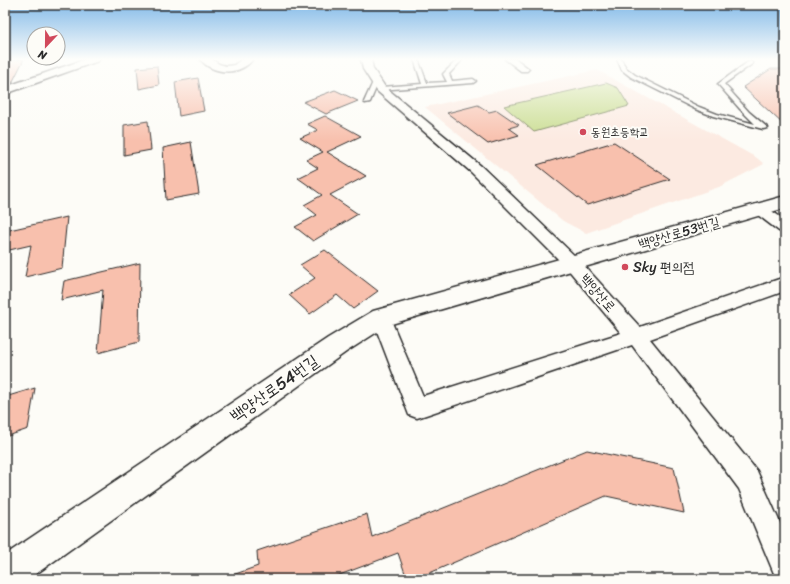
<svg xmlns="http://www.w3.org/2000/svg" width="790" height="584" viewBox="0 0 790 584" font-family="Sriracha,'Poor Story',sans-serif">
<style>
.built{fill:#fceae1}
.green{fill:#cadd92;stroke:#7a845e}
.building{fill:#f8c0ad;stroke:#2b2b2b}
.lines{fill:none;stroke-linecap:round;stroke-linejoin:round}
.lane-casing{stroke:#2b2b2b;stroke-width:3}
.street-casing{stroke:#2b2b2b;stroke-width:3}
.secondary-casing{stroke:#2b2b2b;stroke-width:3}
.lane{fill:#fdfcf7;fill-rule:evenodd}
.street{fill:#fdfcf7;fill-rule:evenodd}
.secondary{fill:#fdfcf7;fill-rule:evenodd}
.poi-dot{fill:#d1495b;stroke:#fdfcf7;stroke-width:1.5}
.labels{text-anchor:middle;dominant-baseline:central;stroke-width:4;stroke-linejoin:round;paint-order:stroke}
.far-poi-label{font-size:12px;fill:#2b2b2b;stroke:#fdfcf7;text-anchor:start}
.street-label{font-size:14px;fill:#2b2b2b;stroke:#fdfcf7}
.poi-label{font-size:14px;fill:#2b2b2b;stroke:#fdfcf7;text-anchor:start}
.near-street-label{font-size:17px;fill:#2b2b2b;stroke:#fdfcf7}
</style>
<rect width="100%" height="100%" fill="#fdfcf7"/>
<filter id="ink" filterUnits="userSpaceOnUse"><feTurbulence type="fractalNoise" baseFrequency=".025" numOctaves="2"/><feDisplacementMap in="SourceGraphic" scale="8" xChannelSelector="R" yChannelSelector="G"/><feConvolveMatrix kernelMatrix="1 2 1 2 8 2 1 2 1" color-interpolation-filters="sRGB"/></filter>
<g filter="url(#ink)">
<!-- built -->
<path class="built" d="M597 70 757 158 764 164 719 187 586 233 563 221 425 107Z"/>
<!-- green -->
<path class="green" d="M606 83 618 88 629 106 534 132 504 106Z"/>
<!-- building -->
<g class="building">
<path d="M24 59 12 83 5 85V61Z"/>
<path d="M157 66 159 85 139 89 137 68Z"/>
<path d="M771 69H785V126L743 87Z"/>
<path d="M198 78 204 111 179 116 175 82Z"/>
<path d="M335 90 358 101 326 114 303 102Z"/>
<path d="M478 105 489 112 497 110 519 125 509 128 519 135 488 144 447 113Z"/>
<path d="M325 116 361 136 327 152 366 176 330 195 358 214 313 241 295 227 317 215 304 205 322 195 298 178 318 168 306 160 323 152 300 138 318 130 307 124Z"/>
<path d="M148 121 151 150 124 155V125Z"/>
<path d="M191 142 199 194 166 200 163 148Z"/>
<path d="M614 142 670 179 587 205 537 165Z"/>
<path d="M67 217 62 268 25 277 31 245 5 251V231Z"/>
<path d="M325 250 378 291 353 309 337 295 310 314 289 295 315 278 300 265Z"/>
<path d="M140 263 139 342 98 353 103 290 61 300 64 281Z"/>
<path d="M35 388 28 429 5 437V397Z"/>
<path d="M587 450 674 468 684 513 606 496 416 579H407L398 553 329 579H228L227 577 258 566 257 551 367 514 372 537Z"/>
</g>
<g class="lines">
<defs>
<g id="lane">
<path d="M414 59H418L427 83 447 82 443 74 458 59H463L449 74 452 81 473 79 476 81 473 83 379 90V88L381 87 422 84Z"/>
<path d="M617 59H621L626 68 635 75 699 107 717 114 755 124 740 109 718 84 748 62H752V64L724 84 749 112 768 128 763 129 713 116 695 109 631 77 622 70Z"/>
<path d="M373 82 378 83 370 102 365 103 364 102Z"/>
</g>
<g id="street">
<path d="M86 59H100L98 61 5 94V87Z"/>
<path d="M200 59H211L219 64 226 66 234 65 242 59H253C240 76 213 75 200 59Z"/>
<path d="M361 59H371L373 69 385 87 481 166 579 260 640 327 785 277V291L650 339 757 471 785 534V579L775 576 739 489 632 345 417 418 409 415 372 318 374 313 381 310 388 313 423 396 621 333 567 268 471 172 377 91 363 69Z"/>
<path d="M505 59H516L529 69 527 71H521Z"/>
<path d="M759 204 764 206 785 220V232L779 231 754 212 752 209 754 206Z"/>
</g>
<path id="secondary" d="M785 196V208L388 325 346 352 29 579H5V555L328 338 373 311Z"/>
</defs>
<!-- lane casing -->
<use href="#lane" class="lane-casing"/>
<!-- street casing -->
<use href="#street" class="street-casing"/>
<!-- secondary casing -->
<use href="#secondary" class="secondary-casing"/>
<!-- lane -->
<use href="#lane" class="lane"/>
<!-- street -->
<use href="#street" class="street"/>
<!-- secondary -->
<use href="#secondary" class="secondary"/>
</g>
</g>
<!-- sky -->
<linearGradient id="sky" x2="0" y2="1"><stop stop-color="#81b9e8"/><stop offset="0.42" stop-color="#fefefb"/><stop offset="1" stop-color="#fefefb" stop-opacity="0"/></linearGradient>
<rect width="790" height="141" fill="url(#sky)"/>
<!-- markers -->
<g class="poi-dot">
<circle cx="583" cy="132" r="4"/>
<circle cx="625" cy="267" r="4"/>
</g>
<g class="labels">
<!-- far-poi labels -->
<g class="far-poi-label">
<text x="591" y="132">동원초등학교</text>
</g>
<!-- street labels -->
<g class="street-label">
<text transform="translate(679 233) rotate(-16)">백양산로53번길</text>
<text transform="translate(598 293) rotate(49)">백양산로</text>
</g>
<!-- poi labels -->
<g class="poi-label">
<text x="633" y="267">Sky 편의점</text>
</g>
<!-- near-street labels -->
<g class="near-street-label">
<text transform="translate(274 388) rotate(-35)">백양산로54번길</text>
</g>
</g>
<!-- margin -->
<rect width="790" height="584" fill="none" stroke="#fdfcf7" stroke-width="20"/>
<rect x="10" y="10" width="770" height="564" fill="none" stroke="#2b2b2b" stroke-width="1.5" filter="url(#ink)"/>
<!-- north arrow -->
<g transform="translate(46 46) rotate(202)"><circle r="19" fill="#fdfcf7" stroke="#a9a8a5"/>
<path d="M0-3L7 15L0 10L-7 15Z" fill="#d1495b"/>
<text y="-6" font-size="11" font-weight="bold" text-anchor="middle" fill="#2b2b2b">N</text>
</g>
</svg>
